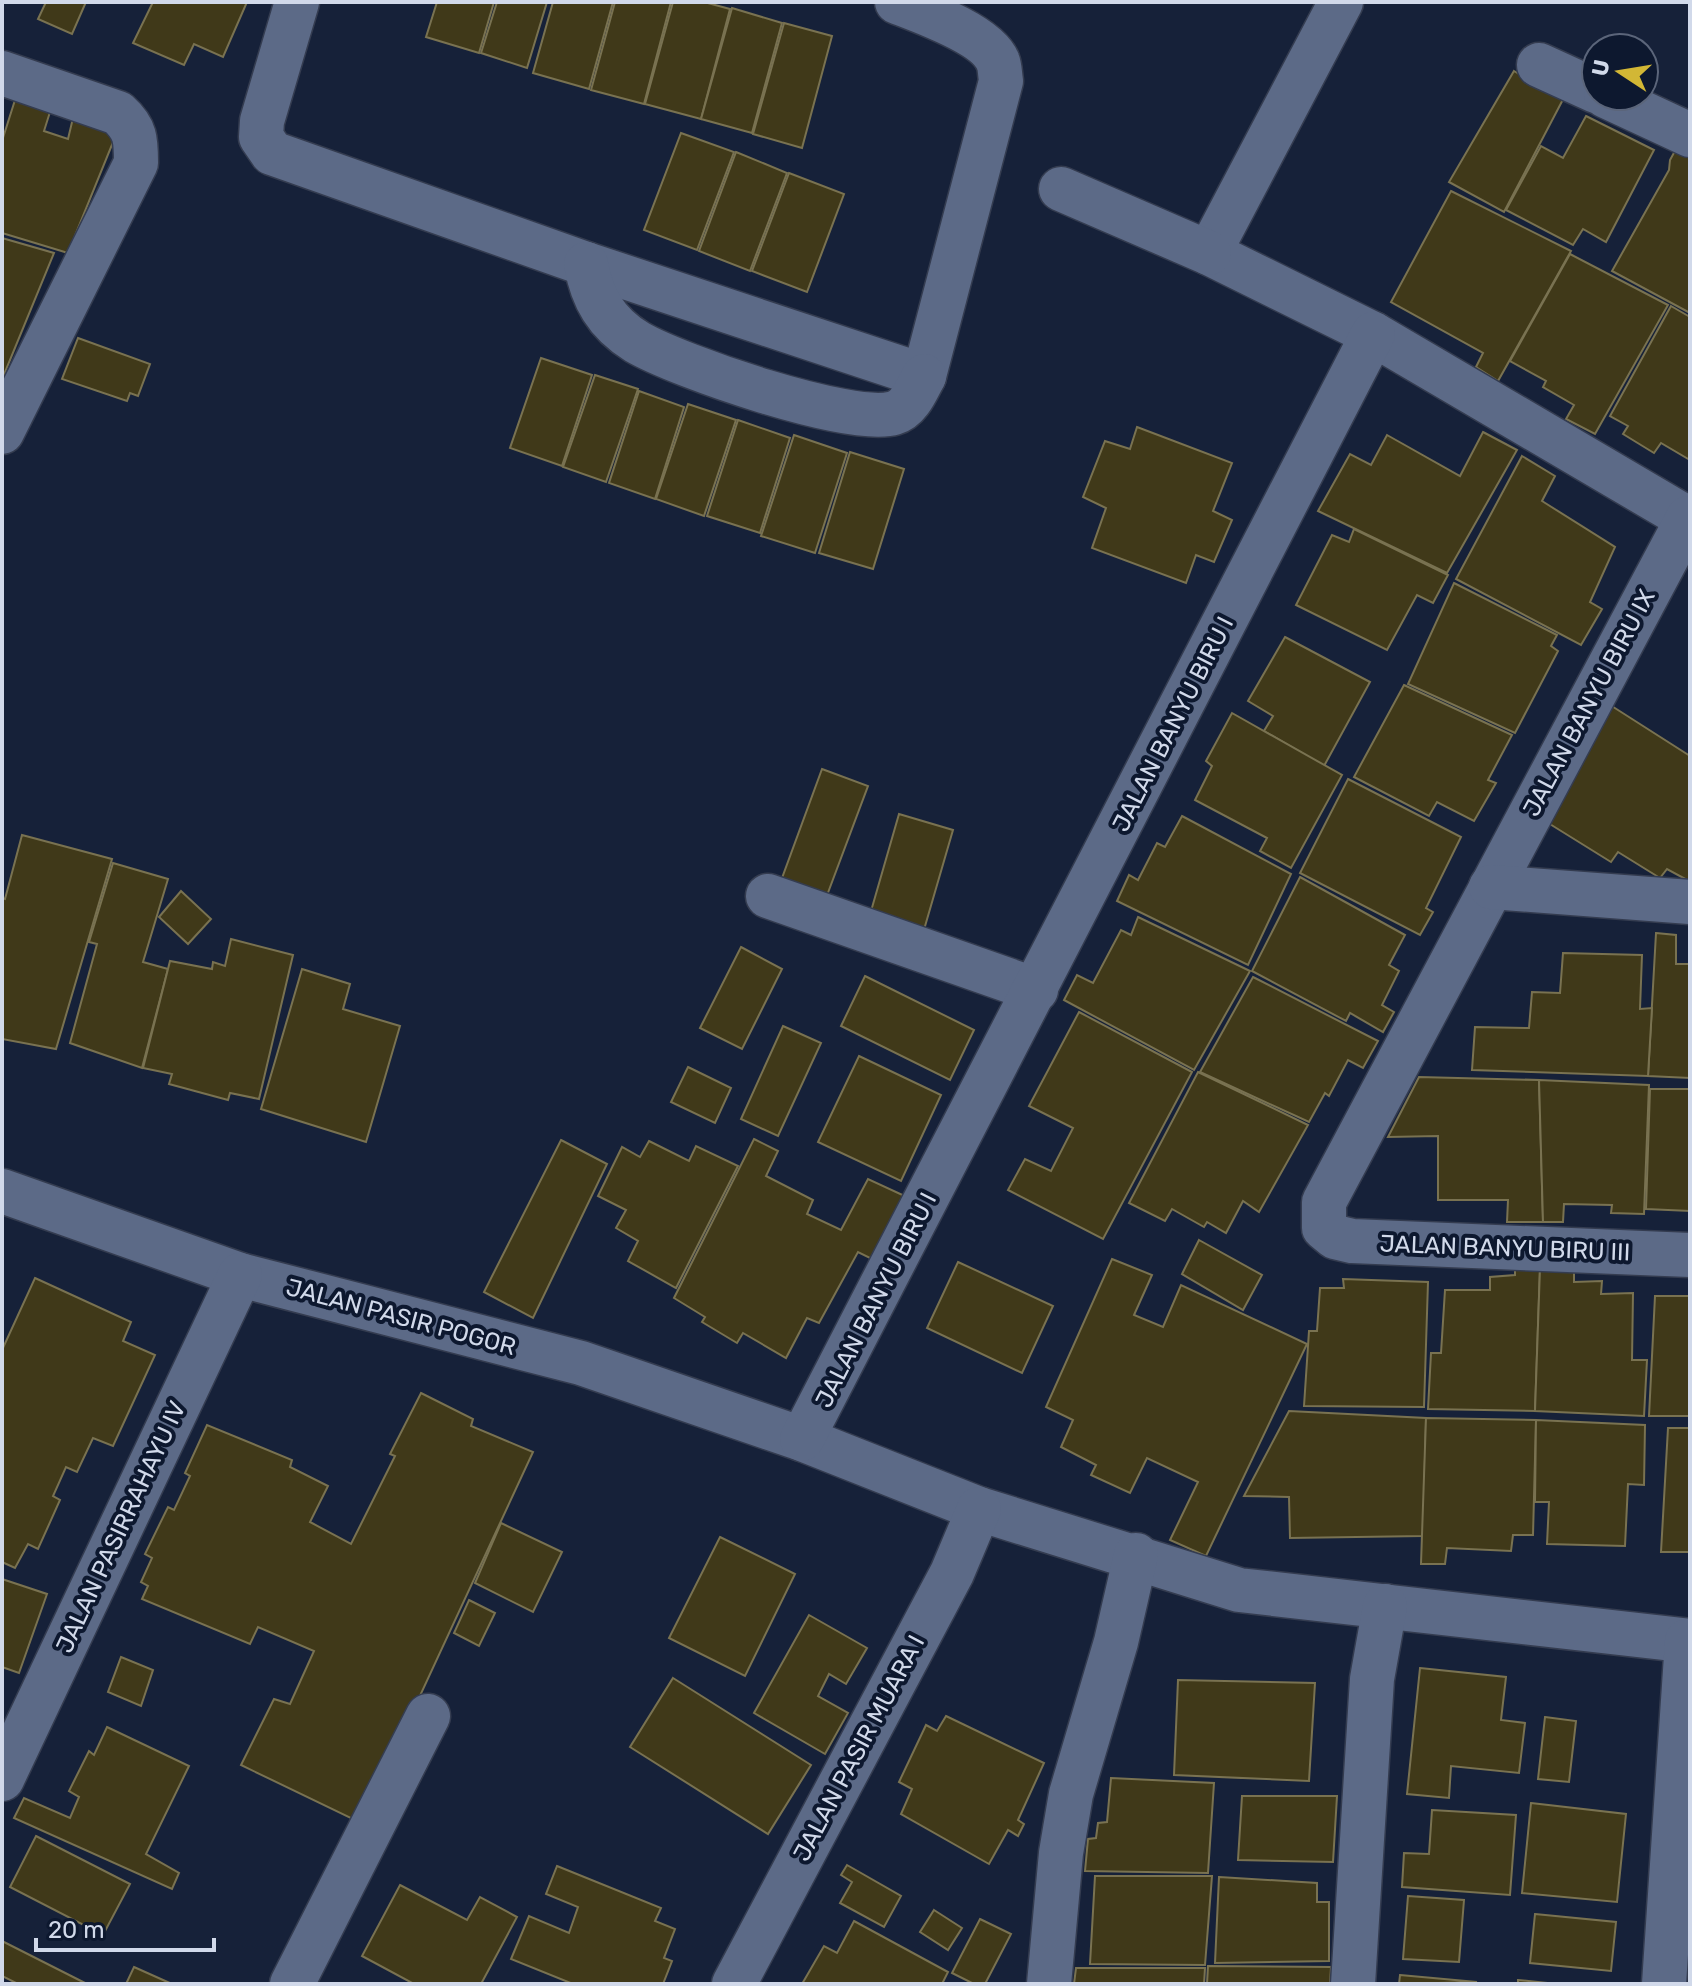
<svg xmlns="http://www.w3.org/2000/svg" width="1692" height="1986" viewBox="0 0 1692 1986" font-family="Rubik,sans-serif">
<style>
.building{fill:#403919;stroke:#797251;stroke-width:2}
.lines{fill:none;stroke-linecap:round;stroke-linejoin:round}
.street-casing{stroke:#343c50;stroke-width:47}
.street{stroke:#5c6a87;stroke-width:44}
.labels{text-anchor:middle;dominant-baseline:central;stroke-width:8;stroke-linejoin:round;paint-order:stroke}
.street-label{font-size:24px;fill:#d1d9ea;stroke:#0d182f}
</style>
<rect width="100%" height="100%" fill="#162139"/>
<!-- building -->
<g class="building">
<path d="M46 2H86L72 34 38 19Z"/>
<path d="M153 2H247L223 57 194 44 184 65 133 43Z"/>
<path d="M437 2H494L479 53 426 37Z"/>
<path d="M497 2H547L527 68 481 53Z"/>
<path d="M553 2H613L589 89 533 73Z"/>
<path d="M615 2H671L644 104 591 90Z"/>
<path d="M673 2H704L730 9 701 119 645 104Z"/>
<path d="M732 8 782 23 752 133 701 119Z"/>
<path d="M784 23 832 36 802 148 753 134Z"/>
<path d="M1514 71 1534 83 1569 88 1504 212 1449 182Z"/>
<path d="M15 100 50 112 44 131 68 139 73 118 118 130 68 253 2 233V141Z"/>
<path d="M1586 116 1654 150 1606 242 1583 229 1573 245 1506 210 1541 146 1563 158Z"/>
<path d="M681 133 734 152 697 250 644 230Z"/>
<path d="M1682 138 1690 142V313L1612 271 1669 170 1670 160Z"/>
<path d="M736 152 787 173 750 271 699 251Z"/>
<path d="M789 173 844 194 807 292 752 271Z"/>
<path d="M1451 191 1571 251 1498 381 1476 367 1483 353 1391 302Z"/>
<path d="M2 238 54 253 3 377H2Z"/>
<path d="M1570 254 1668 305 1595 434 1566 419 1574 405 1543 387 1546 381 1510 361Z"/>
<path d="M1671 306 1690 317V460L1661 443 1654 453 1623 434 1628 426 1610 416Z"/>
<path d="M78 338 150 364 138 396 130 393 127 401 62 379Z"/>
<path d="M541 358 592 375 562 466 510 448Z"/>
<path d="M595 375 638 389 606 482 563 467Z"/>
<path d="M639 391 684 407 655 499 609 483Z"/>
<path d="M688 404 736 420 704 516 656 499Z"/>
<path d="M738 420 790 438 760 533 707 516Z"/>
<path d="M1137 427 1232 463 1213 511 1232 520 1214 562 1196 555 1186 583 1092 548 1106 508 1083 497 1105 441 1130 449Z"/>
<path d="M1483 432 1517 450 1447 573 1318 511 1350 454 1371 465 1387 435 1460 476Z"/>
<path d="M794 435 847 453 815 553 761 536Z"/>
<path d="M850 452 904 469 873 569 819 553Z"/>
<path d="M1522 456 1555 476 1542 501 1615 547 1590 602 1602 609 1581 645 1456 579Z"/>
<path d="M1354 529 1448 575 1433 603 1417 595 1387 650 1296 605 1332 535 1349 542Z"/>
<path d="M1454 583 1557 635 1551 646 1558 651 1515 733 1408 684Z"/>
<path d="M1285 637 1370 682 1324 766 1264 731 1273 716 1248 701Z"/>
<path d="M1404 685 1512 735 1488 780 1496 783 1474 821 1437 802 1429 816 1354 777Z"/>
<path d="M1607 703 1690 756 1689 881 1667 869 1660 878 1618 852 1611 862 1545 821Z"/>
<path d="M1232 713 1342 775 1291 868 1260 851 1267 838 1195 800 1212 766 1206 761Z"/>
<path d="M822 769 868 786 823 906 778 889Z"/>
<path d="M1348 779 1461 837 1426 908 1433 912 1420 935 1300 873Z"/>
<path d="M899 814 953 830 921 940 867 925Z"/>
<path d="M1182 816 1291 874 1248 965 1117 901 1129 875 1138 880 1157 843 1165 847Z"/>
<path d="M22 835 112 859 56 1049 2 1039V898L5 899Z"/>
<path d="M113 863 168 879 143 962 168 969 142 1068 70 1043 97 944 89 942Z"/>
<path d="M1300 877 1405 935 1389 965 1399 971 1382 1005 1394 1012 1383 1032 1350 1013 1346 1021 1252 971Z"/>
<path d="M181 891 211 919 188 944 159 917Z"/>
<path d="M1138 917 1250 971 1194 1070 1064 1000 1077 975 1093 983 1121 930 1131 935Z"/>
<path d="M1656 933 1676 935V964H1690V1078L1648 1076Z"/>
<path d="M231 939 293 955 259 1099 230 1093 228 1100 169 1084 172 1074 143 1068 170 961 212 969 213 962 225 966Z"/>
<path d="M741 947 782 969 742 1049 700 1028Z"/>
<path d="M1563 953 1642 955 1640 1009 1652 1008 1648 1076 1472 1070 1475 1027 1529 1028 1532 992 1560 993Z"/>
<path d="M302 969 350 984 343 1009 400 1026 366 1142 261 1109Z"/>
<path d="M865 976 974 1030 950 1080 841 1026Z"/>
<path d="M1253 977 1378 1041 1363 1068 1348 1060 1329 1096 1325 1093 1309 1122 1200 1072Z"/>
<path d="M1079 1012 1192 1072 1103 1239 1008 1190 1025 1159 1051 1171 1073 1128 1029 1106Z"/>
<path d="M783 1026 821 1043 778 1136 741 1119Z"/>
<path d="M859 1056 941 1095 901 1181 818 1142Z"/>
<path d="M688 1067 731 1088 715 1123 671 1102Z"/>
<path d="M1198 1072 1308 1125 1259 1212 1243 1201 1226 1233 1207 1222 1204 1227 1172 1209 1165 1221 1129 1203Z"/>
<path d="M1419 1077 1539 1080 1543 1222H1507L1508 1200H1438V1136L1388 1137Z"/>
<path d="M1539 1080 1649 1085 1644 1214 1611 1213 1612 1205 1564 1204 1563 1222H1543Z"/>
<path d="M1650 1089H1690V1211L1646 1209Z"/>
<path d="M754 1139 778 1151 766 1176 813 1200 807 1214 841 1230 868 1179 909 1198 876 1261 858 1252 819 1323 807 1318 786 1358 743 1333 737 1343 702 1322 705 1317 674 1298Z"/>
<path d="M561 1140 607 1164 533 1318 484 1292Z"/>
<path d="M649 1141 689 1161 696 1146 738 1166 676 1288 628 1261 638 1241 616 1228 626 1210 598 1196 622 1147 640 1157Z"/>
<path d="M1199 1240 1262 1275 1243 1310 1182 1274Z"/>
<path d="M1112 1259 1152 1275 1134 1315 1163 1327 1181 1285 1307 1344 1206 1556 1170 1540 1198 1482 1147 1458 1130 1493 1091 1475 1096 1465 1061 1447 1073 1420 1046 1407Z"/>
<path d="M958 1262 1053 1306 1022 1373 927 1328Z"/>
<path d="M1515 1268H1540L1535 1411 1428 1409 1431 1353H1441L1445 1290H1490V1277L1515 1275Z"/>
<path d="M1540 1268 1574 1270V1282L1602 1281 1601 1294 1633 1293 1632 1360H1647L1644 1416 1535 1411Z"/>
<path d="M35 1278 131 1322 123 1341 155 1355 113 1446 93 1438 77 1472 66 1467 53 1496 60 1500 38 1549 28 1544 15 1568 2 1562V1350Z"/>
<path d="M1343 1279 1428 1282 1424 1407 1304 1406 1309 1331H1317L1320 1288H1344Z"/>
<path d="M1655 1296H1690V1416H1649Z"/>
<path d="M421 1393 473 1419 471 1426 533 1452 361 1823 241 1765 274 1699 290 1704 314 1651 258 1627 250 1644 142 1599 148 1586 141 1582 152 1558 145 1554 168 1507 174 1510 190 1476 185 1473 207 1425 292 1460 290 1467 328 1486 310 1522 351 1544 395 1456 390 1454Z"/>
<path d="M1289 1411 1426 1418 1423 1536 1290 1538 1289 1497 1244 1496Z"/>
<path d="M1426 1418 1536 1420 1533 1535H1513L1511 1551 1447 1548 1445 1564H1421Z"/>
<path d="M1536 1420 1645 1425 1644 1485 1628 1484 1625 1546 1547 1544 1549 1502H1535Z"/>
<path d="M1668 1428H1690V1552H1661Z"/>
<path d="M501 1523 562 1552 533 1612 475 1583Z"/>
<path d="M720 1537 795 1574 745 1676 669 1638Z"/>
<path d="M2 1579 47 1594 19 1673 2 1667Z"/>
<path d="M469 1600 495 1613 479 1646 454 1633Z"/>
<path d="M809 1615 867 1648 846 1684 829 1674 818 1696 848 1713 825 1754 754 1713Z"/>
<path d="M121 1657 153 1670 141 1706 108 1692Z"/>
<path d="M1420 1668 1506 1677 1501 1720 1525 1723 1519 1773 1451 1766 1449 1798 1407 1794Z"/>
<path d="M673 1678 811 1765 768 1834 630 1747Z"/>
<path d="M1178 1680 1315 1683 1309 1781 1174 1775Z"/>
<path d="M946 1716 1044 1763 1018 1820 1024 1824 1018 1836 1008 1830 989 1864 901 1814 912 1789 899 1782 926 1725 937 1731Z"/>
<path d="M1545 1717 1576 1721 1569 1782 1538 1779Z"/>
<path d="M107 1727 189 1766 146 1854 179 1873 172 1889 14 1818 24 1798 70 1818 79 1797 69 1791 89 1751 94 1755Z"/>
<path d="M1111 1778 1214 1783 1208 1873 1085 1871 1088 1839 1096 1838 1098 1823 1107 1822Z"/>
<path d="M1242 1796H1337L1333 1862 1238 1860Z"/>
<path d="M1531 1803 1626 1814 1617 1902 1522 1893Z"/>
<path d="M1432 1810 1516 1815 1510 1895 1402 1887 1404 1853 1429 1854Z"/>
<path d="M36 1836 130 1884 103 1935 10 1887Z"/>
<path d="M847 1865 901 1896 884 1927 840 1903 852 1882 841 1875Z"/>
<path d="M557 1866 661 1908 655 1921 675 1929 664 1958 672 1961 663 1984H573L511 1959 529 1916 569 1933 578 1907 546 1894Z"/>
<path d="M1095 1876H1212L1205 1965 1090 1964Z"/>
<path d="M1219 1877 1317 1883V1902H1329V1961L1215 1963Z"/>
<path d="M400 1885 467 1920 480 1897 517 1917 481 1984H414L362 1956Z"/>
<path d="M1408 1896 1464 1900 1459 1962 1403 1959Z"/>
<path d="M934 1910 962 1928 948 1950 920 1932Z"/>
<path d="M1535 1914 1616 1922 1611 1971 1530 1963Z"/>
<path d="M980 1919 1011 1934 985 1984H974L952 1973Z"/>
<path d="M854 1921 948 1972 942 1984H802L824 1946 837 1953Z"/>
<path d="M2 1941 87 1984H18L2 1976Z"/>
<path d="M1208 1966 1331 1967 1330 1984H1207Z"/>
<path d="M134 1967 172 1984H126Z"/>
<path d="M1076 1968H1205L1204 1984H1074Z"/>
<path d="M1400 1975 1477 1982 1399 1984Z"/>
<path d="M1518 1980 1557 1984H1518Z"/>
</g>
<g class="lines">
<defs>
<g id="street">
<path d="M297 2 262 121 261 137 272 153 586 264 924 376 1001 81C1000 75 1000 67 998 62 988 35 923 12 897 2"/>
<path d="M1341 2 1209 253 1373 334 1690 520"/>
<path d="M1539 65 1596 91"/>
<path d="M2 73 118 113C136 129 136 140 136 163L2 432"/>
<path d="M1606 96 1690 135"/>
<path d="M1061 189 1209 253"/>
<path d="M586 264C592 298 606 323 637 342 678 366 851 426 894 413 909 409 917 389 924 376"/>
<path d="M1688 518 1324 1202V1228L1335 1237 1352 1241 1690 1255"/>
<path d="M1491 887 1690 902"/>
<path d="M768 896 1036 990"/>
<path d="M2 1191 240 1275 581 1363 802 1439 979 1509 1239 1590 1690 1641"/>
<path d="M802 1439 1373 334"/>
<path d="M2 1779 240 1275"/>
<path d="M292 1984 428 1716"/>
<path d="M734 1984 952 1573 979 1509"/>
<path d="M1049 1984 1061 1853 1071 1794 1116 1642 1136 1555"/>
<path d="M1353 1984 1372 1679 1385 1606"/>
<path d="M1664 1984 1687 1641"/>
</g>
</defs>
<!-- street casing -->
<use href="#street" class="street-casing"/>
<!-- street -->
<use href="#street" class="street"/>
</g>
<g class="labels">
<!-- street labels -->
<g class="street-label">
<text transform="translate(1589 703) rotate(-62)">JALAN BANYU BIRU IX</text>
<text transform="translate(1173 724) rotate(-63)">JALAN BANYU BIRU I</text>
<text transform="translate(1505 1248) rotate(2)">JALAN BANYU BIRU III</text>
<text transform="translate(876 1300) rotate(-63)">JALAN BANYU BIRU I</text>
<text transform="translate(401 1317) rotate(15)">JALAN PASIR POGOR</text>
<text transform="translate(121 1527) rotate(-65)">JALAN PASIRRAHAYU IV</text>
<text transform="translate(859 1748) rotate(-62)">JALAN PASIR MUARA I</text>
</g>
</g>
<!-- border -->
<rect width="1692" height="1986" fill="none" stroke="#d1d9ea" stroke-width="8"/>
<!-- north arrow -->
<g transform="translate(1620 72) rotate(282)"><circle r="38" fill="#0d182f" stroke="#5b657a" stroke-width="2"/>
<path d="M0-6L14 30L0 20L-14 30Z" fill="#d2b735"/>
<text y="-12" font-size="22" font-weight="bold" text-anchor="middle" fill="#d1d9ea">U</text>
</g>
<!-- scale -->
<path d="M36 1938v12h178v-12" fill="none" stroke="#d1d9ea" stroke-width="4"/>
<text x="48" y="1938" font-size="24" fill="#d1d9ea" stroke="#0d182f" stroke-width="6" paint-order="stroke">20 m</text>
</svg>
